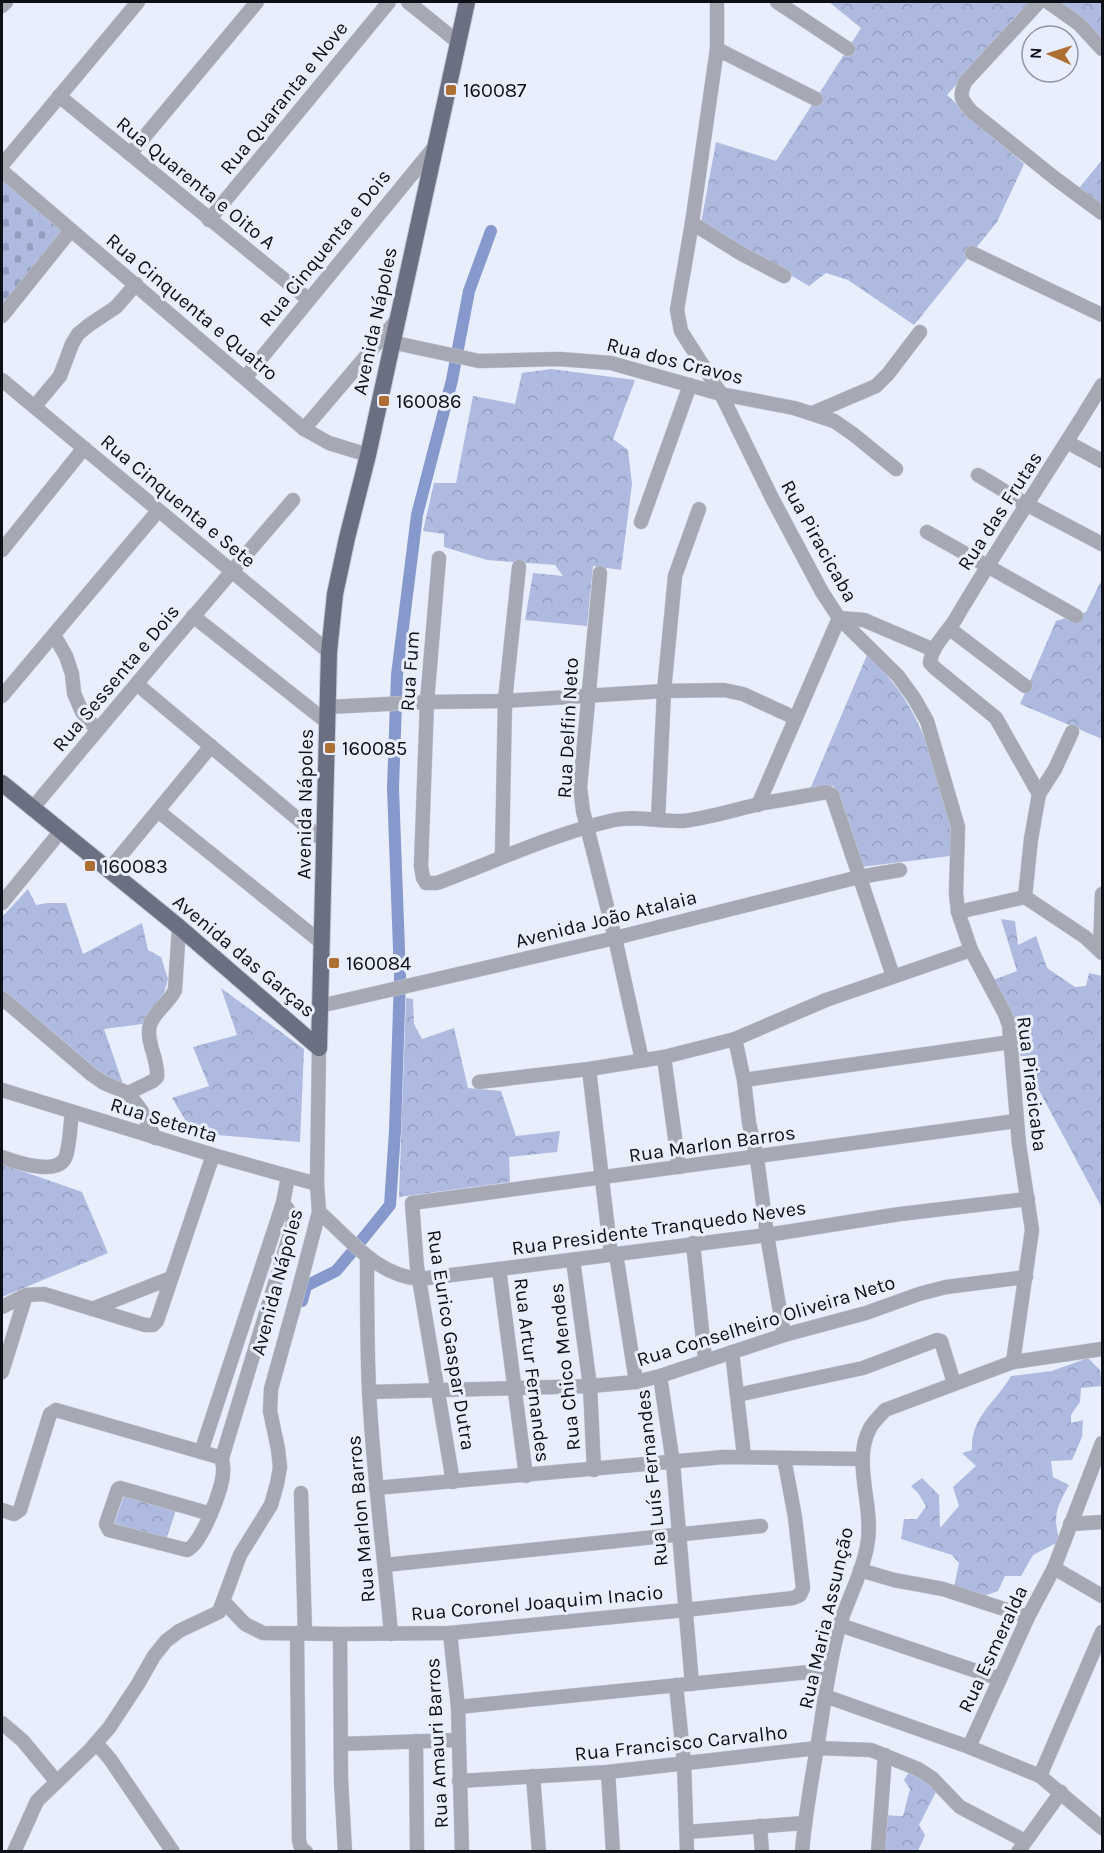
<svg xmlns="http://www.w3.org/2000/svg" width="1104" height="1853" viewBox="0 0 1104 1853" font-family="Karla,sans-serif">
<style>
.forest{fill:url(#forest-crowns)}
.cemetery{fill:url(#cemetery-stones)}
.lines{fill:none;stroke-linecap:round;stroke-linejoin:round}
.canal{stroke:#8798cc;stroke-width:12}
.minor-casing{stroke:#c6cad8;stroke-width:15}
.major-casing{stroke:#c6cad8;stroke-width:18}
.minor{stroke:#a6a9b3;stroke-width:14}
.major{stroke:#6a7082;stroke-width:16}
.poi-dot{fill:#ae6f35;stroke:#e9eefc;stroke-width:2}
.labels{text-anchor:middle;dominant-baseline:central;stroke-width:6;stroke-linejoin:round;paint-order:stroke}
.poi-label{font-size:20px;fill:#0e1018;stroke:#e9eefc;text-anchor:start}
.street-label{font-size:20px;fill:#0e1018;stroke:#e9eefc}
</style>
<defs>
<pattern id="forest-crowns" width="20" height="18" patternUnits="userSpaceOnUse" patternTransform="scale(1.5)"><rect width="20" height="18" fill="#aebae0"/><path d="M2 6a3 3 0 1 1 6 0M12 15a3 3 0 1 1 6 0" fill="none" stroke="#949fbf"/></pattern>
<pattern id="cemetery-stones" width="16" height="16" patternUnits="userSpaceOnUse" patternTransform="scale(1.5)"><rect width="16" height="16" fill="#aebae0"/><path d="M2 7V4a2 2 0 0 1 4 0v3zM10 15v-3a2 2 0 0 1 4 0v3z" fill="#949fbf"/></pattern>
</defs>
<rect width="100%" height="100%" fill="#e9eefc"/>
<!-- forest -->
<g class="forest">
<path d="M829 2H1030L947 95 1024 164 997 222 914 325 848 280 826 273 809 286 701 223 716 142 776 161 861 28Z"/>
<path d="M1048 2H1102V49Z"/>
<path d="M1102 160V213L1097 209 1080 187Z"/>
<path d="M551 369 635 380 613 439 628 450 632 484 621 570 593 566 587 626 525 620 533 573 563 576 555 565 487 560 444 547V534L423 531 434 483H456L473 396 515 404 522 373Z"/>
<path d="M1102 579V739L1020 704 1056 621 1086 612Z"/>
<path d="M867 655C912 697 926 735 942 792 948 815 954 831 950 856L861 867 834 786 811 787Z"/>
<path d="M28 889 36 905 48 903H66L83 954 142 923 148 950 161 957 168 979 164 993 143 1024 104 1029 123 1084 104 1078 2 989V917Z"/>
<path d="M1001 919 1015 921 1018 945 1036 936 1047 968 1075 987 1086 986 1089 973 1102 976V1208L1010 1036 993 980 1017 971Z"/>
<path d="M221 988 304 1049 300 1142 193 1133 172 1098 209 1086 193 1047 237 1035Z"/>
<path d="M406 998 413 999 414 1024 422 1039 454 1028 468 1088 501 1091 516 1136 560 1131 557 1152 509 1157 510 1182 399 1197Z"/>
<path d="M2 1164 82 1192 108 1253 2 1297Z"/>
<path d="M1088 1358 1100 1370 1102 1386 1081 1388 1080 1402 1071 1415V1423L1083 1420 1082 1437 1072 1460 1051 1461 1053 1477 1069 1485C1057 1507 1052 1516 1060 1541L1033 1555 1021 1576H1005L998 1591 981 1597 954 1587 959 1563 952 1555 901 1539 904 1519H917L926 1506 918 1493 911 1486 922 1478 939 1495 940 1528 959 1506 953 1487 976 1466 962 1453 972 1450C971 1415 995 1404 1011 1376L1052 1371Z"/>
<path d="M124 1496 176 1510 166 1540 113 1527Z"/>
<path d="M910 1770 937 1790 919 1825 925 1835 918 1851 879 1852 880 1815 903 1816 910 1789 904 1780Z"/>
</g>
<!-- cemetery -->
<path class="cemetery" d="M2 171 71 230 2 316Z"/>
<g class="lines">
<!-- canal -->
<g class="canal">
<path d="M361 1241 390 1205 395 1131 400 977 393 788 397 675 417 515 452 380 469 291 491 231"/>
<path d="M302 1301 306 1286 336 1271 352 1252"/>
</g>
<defs>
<g id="minor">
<path d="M408 2 459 43"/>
<path d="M717 2V49L692 223 677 310 681 331 721 394 773 500 822 592 839 618 898 676 914 698 927 721 958 827 956 893 958 912 971 950 1005 1014 1009 1025 1019 1144 1032 1230 1013 1362"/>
<path d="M777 2 848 49"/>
<path d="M1039 2 965 82C959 97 961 99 971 111L1056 179 1102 213"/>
<path d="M1048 2 1079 24 1102 49"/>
<path d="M2 6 6 2"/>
<path d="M717 49 816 99"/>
<path d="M59 96 308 299"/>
<path d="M130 154 257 2"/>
<path d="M2 165 138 2"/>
<path d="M2 171 304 429 329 443 368 455"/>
<path d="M209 220 389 2"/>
<path d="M692 223 740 253 784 276"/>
<path d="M972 253 1102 315"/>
<path d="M2 316 71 230"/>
<path d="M391 342 479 361 559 359 611 363 721 394 794 408 834 421 853 434 896 469"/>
<path d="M245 378 436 145"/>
<path d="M2 380 329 652"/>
<path d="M35 406 60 376 72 344 78 334 89 325 116 307 136 284"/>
<path d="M813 413 876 386 888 374 920 332"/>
<path d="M304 429 396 321"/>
<path d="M1067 442 1102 461"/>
<path d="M978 475 1026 504 1102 544"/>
<path d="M641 522 690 385"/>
<path d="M927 532 1076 616"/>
<path d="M2 550 84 448"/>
<path d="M439 558 427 702 421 866 423 878 426 883H437C496 861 553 834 614 820 637 815 660 822 683 821 709 818 734 810 759 804 782 800 804 796 827 792L832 795 893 976"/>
<path d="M600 573 580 787 583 811 615 938 642 1060"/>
<path d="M193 616 328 723"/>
<path d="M839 618 864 620 934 650"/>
<path d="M950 629 1025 686"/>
<path d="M54 635 66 656 72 674 74 693 82 712 97 730"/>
<path d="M138 685 325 842"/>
<path d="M2 696 158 511"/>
<path d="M328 707 427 702 505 701 664 691 724 690 743 694 795 718"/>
<path d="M1039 794 996 718 936 669 930 663C931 647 947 633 955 620 1002 540 1054 464 1102 385"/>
<path d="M758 805 839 618"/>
<path d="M32 809C118 705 205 602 293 500"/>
<path d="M158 811 322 943"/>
<path d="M658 820 664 691 675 576 699 509"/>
<path d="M502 857 505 701 519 567"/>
<path d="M108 871 211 746"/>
<path d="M1025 897 1031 839 1039 794 1055 769 1072 732"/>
<path d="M2 903 60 832"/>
<path d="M958 912 1025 897 1085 937 1102 953"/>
<path d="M1100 950 1102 894"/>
<path d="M2 998 91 1074 104 1083 128 1093 141 1110 155 1138"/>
<path d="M320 1006 615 938 859 877 900 870"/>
<path d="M735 1039 744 1080 749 1123 757 1158 767 1235 784 1335"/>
<path d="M664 1057 679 1167"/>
<path d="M589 1069 611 1255"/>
<path d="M744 1080 1011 1042"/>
<path d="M479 1082 589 1069 664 1057 735 1039 826 1000 971 950"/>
<path d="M2 1090 213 1155 317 1184"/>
<path d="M128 1093 153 1081 157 1077C159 1060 145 1041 150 1025 154 1012 169 1003 175 990L179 927"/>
<path d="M2 1157C16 1162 59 1177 66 1156 70 1143 70 1127 72 1113"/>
<path d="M319 1212C350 1239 377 1276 420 1279L767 1235 900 1214 1028 1199"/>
<path d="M693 1243 705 1360"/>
<path d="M616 1254 636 1382"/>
<path d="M367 1257C367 1301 367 1346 369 1390 373 1472 384 1552 391 1634"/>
<path d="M573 1260 590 1386 594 1470"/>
<path d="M499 1269 526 1476"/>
<path d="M2 1307 26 1295 44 1294 145 1325H153L157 1321 213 1155"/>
<path d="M92 1309 171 1278"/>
<path d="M732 1352 744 1456"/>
<path d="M2 1372 26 1295"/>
<path d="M660 1376 673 1463 692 1684"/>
<path d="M369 1392 590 1386 636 1382 660 1376 784 1335 866 1313 919 1294 946 1287 1026 1277"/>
<path d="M737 1395 863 1368 937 1340 941 1341 954 1383"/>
<path d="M201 1452 283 1203 288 1177"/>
<path d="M453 1482 417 1267 412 1203 1016 1121"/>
<path d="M376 1488 724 1457 862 1459"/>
<path d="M301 1493 305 1633"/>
<path d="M2 1510 14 1514 20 1510 50 1414 56 1410 222 1458"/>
<path d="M211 1514 120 1488 118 1489 106 1524 109 1530 187 1550C201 1545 223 1488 223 1472 224 1468 222 1463 222 1458L293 1224 292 1215 283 1203"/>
<path d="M1070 1524 1102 1522"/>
<path d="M385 1565 761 1526"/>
<path d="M1054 1568 1102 1596"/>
<path d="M860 1570 894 1580 943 1589 1028 1617"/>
<path d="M224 1602 245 1624 263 1633 340 1634 450 1633 685 1610 793 1598 800 1595 803 1588 795 1517 784 1458"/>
<path d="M840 1625 1000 1679"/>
<path d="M297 1633 299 1840 301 1848 306 1852"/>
<path d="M450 1633 458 1707 462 1852"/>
<path d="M340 1634 341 1780 345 1852"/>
<path d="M676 1685 684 1763 687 1852"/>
<path d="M825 1696 969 1747 1040 1776 1102 1828"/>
<path d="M458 1707 829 1670"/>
<path d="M2 1723 23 1741 56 1781"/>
<path d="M416 1741 417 1852"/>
<path d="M96 1743 110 1759 173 1852"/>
<path d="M341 1744 458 1740"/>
<path d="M969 1747 1028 1617 1054 1568 1102 1443"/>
<path d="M608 1772 613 1852"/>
<path d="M533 1776 539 1852"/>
<path d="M1040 1776 1102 1632"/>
<path d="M459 1781 608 1772 817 1748 871 1750 918 1769 932 1778 960 1807 1025 1841"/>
<path d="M760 1826 762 1852"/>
<path d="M687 1832 804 1823"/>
<path d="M14 1852 37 1801 89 1751 109 1728 138 1684 154 1656 166 1641 179 1631 219 1612 240 1555 271 1505 277 1484 280 1467 278 1449 270 1411 271 1389 298 1292 319 1212 317 1184 319 1048"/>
<path d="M802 1852C805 1816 811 1782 817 1748 824 1707 828 1666 839 1627 848 1598 864 1570 868 1540 873 1503 852 1462 870 1428 874 1421 880 1416 885 1410L1013 1362 1102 1349"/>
<path d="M878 1852 885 1755"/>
<path d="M1018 1852 1061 1792"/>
</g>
<g id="major">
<path d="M2 783 179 927 319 1048"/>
<path d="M319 1048 329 652 335 594 347 538 368 455 467 2"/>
</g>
</defs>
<!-- minor casing -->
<use href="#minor" class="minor-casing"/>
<!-- major casing -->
<use href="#major" class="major-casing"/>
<!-- minor -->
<use href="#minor" class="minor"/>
<!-- major -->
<use href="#major" class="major"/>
</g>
<!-- markers -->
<g class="poi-dot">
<rect x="445" y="84" width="12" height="12" rx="3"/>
<rect x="378" y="395" width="12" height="12" rx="3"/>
<rect x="324" y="742" width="12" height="12" rx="3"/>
<rect x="84" y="860" width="12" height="12" rx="3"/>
<rect x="328" y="957" width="12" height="12" rx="3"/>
</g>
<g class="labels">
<!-- poi labels -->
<g class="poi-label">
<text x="463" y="90">160087</text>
<text x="396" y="401">160086</text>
<text x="342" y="748">160085</text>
<text x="102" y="866">160083</text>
<text x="346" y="963">160084</text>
</g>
<!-- street labels -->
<g class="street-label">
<text transform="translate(284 98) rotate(-51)">Rua Quaranta e Nove</text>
<text transform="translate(196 183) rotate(39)">Rua Quarenta e Oito A</text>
<text transform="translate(325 248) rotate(-51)">Rua Cinquenta e Dois</text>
<text transform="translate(192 307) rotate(40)">Rua Cinquenta e Quatro</text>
<text transform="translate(375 321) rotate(-78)">Avenida Nápoles</text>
<text transform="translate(675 361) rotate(14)">Rua dos Cravos</text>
<text transform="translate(178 501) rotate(40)">Rua Cinquenta e Sete</text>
<text transform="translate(1000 511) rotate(-57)">Rua das Frutas</text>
<text transform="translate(819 541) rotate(61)">Rua Piracicaba</text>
<text transform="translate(410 671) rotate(-86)">Rua Fum</text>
<text transform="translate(116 678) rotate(-50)">Rua Sessenta e Dois</text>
<text transform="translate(568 728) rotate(-87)">Rua Delfin Neto</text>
<text transform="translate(305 804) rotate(-89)">Avenida Nápoles</text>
<text transform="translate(606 919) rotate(-14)">Avenida João Atalaia</text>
<text transform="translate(244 956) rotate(40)">Avenida das Garças</text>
<text transform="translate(1032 1084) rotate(83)">Rua Piracicaba</text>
<text transform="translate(164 1120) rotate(17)">Rua Setenta</text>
<text transform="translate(712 1144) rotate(-8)">Rua Marlon Barros</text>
<text transform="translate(659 1228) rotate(-8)">Rua Presidente Tranquedo Neves</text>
<text transform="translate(277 1282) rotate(-75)">Avenida Nápoles</text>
<text transform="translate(766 1321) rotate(-17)">Rua Conselheiro Oliveira Neto</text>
<text transform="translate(451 1340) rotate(81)">Rua Eurico Gaspar Dutra</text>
<text transform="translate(565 1367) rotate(-96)">Rua Chico Mendes</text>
<text transform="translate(532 1370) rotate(83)">Rua Artur Fernandes</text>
<text transform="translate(652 1478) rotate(-96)">Rua Luís Fernandes</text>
<text transform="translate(361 1519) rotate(-95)">Rua Marlon Barros</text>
<text transform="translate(537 1603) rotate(-5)">Rua Coronel Joaquim Inacio</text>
<text transform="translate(826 1618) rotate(-77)">Rua Maria Assunção</text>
<text transform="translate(993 1649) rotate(-65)">Rua Esmeralda</text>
<text transform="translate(437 1743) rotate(-93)">Rua Amauri Barros</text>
<text transform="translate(681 1743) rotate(-6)">Rua Francisco Carvalho</text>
</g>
</g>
<!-- border -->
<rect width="1104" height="1853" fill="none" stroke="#0e1018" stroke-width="6"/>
<!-- north arrow -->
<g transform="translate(1050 54) rotate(273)"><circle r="28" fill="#e9eefc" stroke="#9195a1" stroke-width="1.5"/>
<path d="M0-4.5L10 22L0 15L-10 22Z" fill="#ae6f35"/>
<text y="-9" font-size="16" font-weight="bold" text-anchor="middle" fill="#0e1018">N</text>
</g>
</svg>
